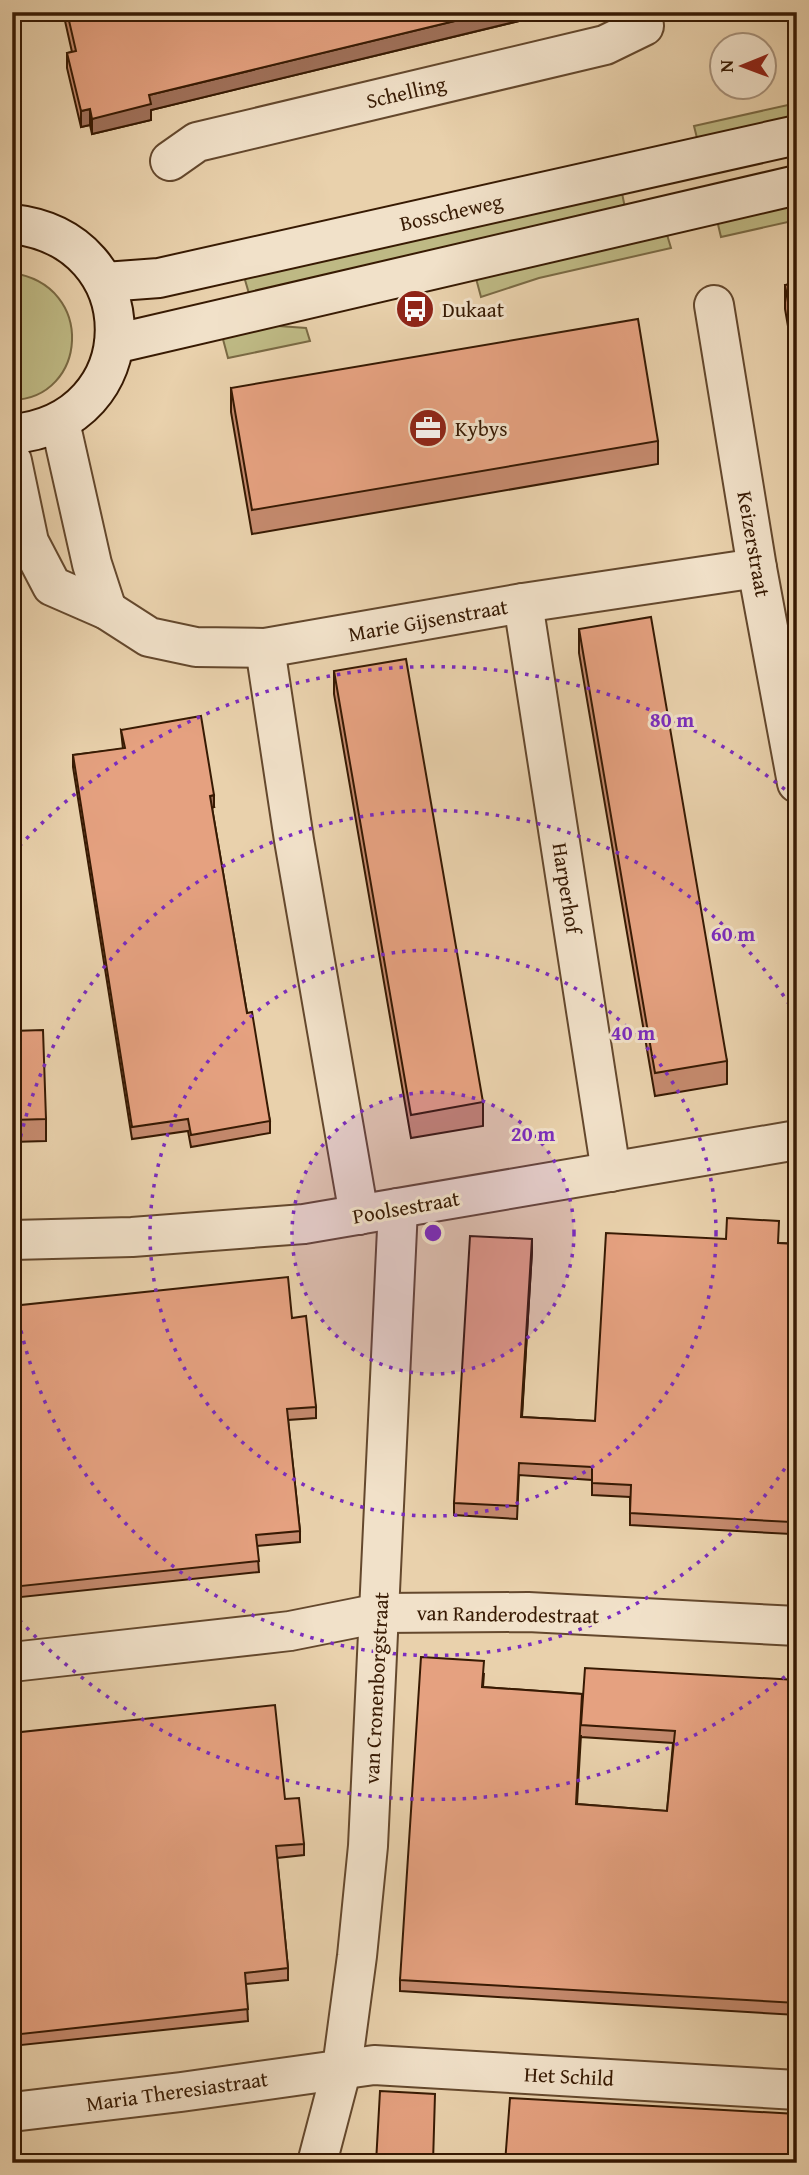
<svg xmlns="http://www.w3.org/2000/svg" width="809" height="2175" viewBox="0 0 809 2175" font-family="'Gentium Book Plus',serif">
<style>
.green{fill:#beb984;stroke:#7a6a44;stroke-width:2}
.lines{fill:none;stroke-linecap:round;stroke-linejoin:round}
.minor-casing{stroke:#64482d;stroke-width:42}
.secondary-casing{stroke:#371a03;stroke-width:42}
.minor{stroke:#f1e1c9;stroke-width:38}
.secondary{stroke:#f1e1c9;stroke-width:38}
.wall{fill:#c58a6e;stroke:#371a03;stroke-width:2;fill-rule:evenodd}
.shaded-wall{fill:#a0715a;stroke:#371a03;stroke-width:2}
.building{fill:#e5a180;stroke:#371a03;stroke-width:2}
.ring{fill:none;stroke:#7b2cbf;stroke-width:3.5;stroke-dasharray:3.5 7}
.labels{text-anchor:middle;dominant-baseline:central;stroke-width:6;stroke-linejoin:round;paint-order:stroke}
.street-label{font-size:21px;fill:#371a03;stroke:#f1e1c9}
.poi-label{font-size:21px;fill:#371a03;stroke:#f1e1c9;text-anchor:start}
.centre{fill:#7b2cbf;stroke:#f1e1c9;stroke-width:3.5}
.ring-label{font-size:21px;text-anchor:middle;font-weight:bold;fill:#7b2cbf;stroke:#f1e1c9;stroke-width:6;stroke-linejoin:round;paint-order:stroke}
</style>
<rect width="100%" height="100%" fill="#e9d1ac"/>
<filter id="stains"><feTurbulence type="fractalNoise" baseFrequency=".00286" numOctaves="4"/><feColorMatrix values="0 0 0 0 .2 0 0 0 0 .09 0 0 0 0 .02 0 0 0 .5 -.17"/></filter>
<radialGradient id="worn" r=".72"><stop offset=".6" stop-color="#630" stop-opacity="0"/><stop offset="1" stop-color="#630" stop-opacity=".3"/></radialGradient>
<!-- green -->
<g class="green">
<path d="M797 103V124L699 146 694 126Z"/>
<path d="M621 188 626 213 250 297 243 273Z"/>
<path d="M797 198V220L721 237 716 216Z"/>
<path d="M665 228 671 248 539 278 481 297 474 271Z"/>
<path d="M12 273C97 285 87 399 12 400Z"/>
<path d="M238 323 306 328 310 341 228 358 220 328Z"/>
</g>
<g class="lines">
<defs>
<g id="minor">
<path d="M170 161 197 142 605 45 644 26 642 12"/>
<path d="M714 305 757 568 797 783"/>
<path d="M60 422 92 564 107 610"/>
<path d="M12 461 29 542 52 586 107 610 149 637 196 647 265 648 523 603 757 568"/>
<path d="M523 603 611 1172"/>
<path d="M265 648 294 840 359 1215"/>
<path d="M12 1240 132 1237 304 1224 797 1140"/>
<path d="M12 1662 290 1631 380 1613 528 1612 797 1626"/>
<path d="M12 2112 181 2092 374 2065 797 2090"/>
<path d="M317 2163 342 2068 357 1956 368 1846 398 1208"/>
</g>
<g id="secondary">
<path d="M12 224C150 239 148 422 12 434"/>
<path d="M105 282 159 278 797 135"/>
<path d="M114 344 797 185"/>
</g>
</defs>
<!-- minor casing -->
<use href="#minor" class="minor-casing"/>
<!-- secondary casing -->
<use href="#secondary" class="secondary-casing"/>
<!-- minor -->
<use href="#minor" class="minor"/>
<!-- secondary -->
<use href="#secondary" class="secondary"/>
</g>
<!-- wall -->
<g class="wall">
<path d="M63 12H556L151 110V120L92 134 90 125 81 127 67 68V53L72 52Z"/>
<path d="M797 283V378L785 309V285Z"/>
<path d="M231 388 658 441V464L252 534 231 412Z"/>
<path d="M579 629 727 1061V1084L655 1096 579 653Z"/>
<path d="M334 671 483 1102V1126L411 1138 334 694Z"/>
<path d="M121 730 214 807 212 808 247 1013 270 1121V1133L191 1147 188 1131 132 1139 73 767V755L123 749Z"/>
<path d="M12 1031 46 1119V1141L12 1142Z"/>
<path d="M779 1243 797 1244V1424L791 1534 630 1525V1497L592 1495V1480L519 1475 517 1519 454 1515V1503L532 1251 522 1417 595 1421Z"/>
<path d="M12 1306 292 1318 316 1407V1418L288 1420 300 1531V1542L257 1546 259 1572 12 1598Z"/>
<path d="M484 1673 483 1687 582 1694 797 1680V2015L400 1991V1980ZM581 1735V1737L673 1743 667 1811 577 1804Z"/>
<path d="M12 1733 285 1799 304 1844V1855L277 1858 288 1968V1980L246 1984 248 2021 12 2046Z"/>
</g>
<!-- shaded-wall -->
<g class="shaded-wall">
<path d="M492 12H556L151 110V120L92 134V119L149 95Z"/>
<path d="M90 109V125L81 127V111Z"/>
<path d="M214 795V807L210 808V796Z"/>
<path d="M532 1239V1251L521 1429V1417Z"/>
<path d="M797 1411V1424L791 1534V1522Z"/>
</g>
<!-- building -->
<g class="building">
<path d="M67 12H492L149 95 151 104 92 119 90 109 81 111 67 53 76 51Z"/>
<path d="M797 283V354L785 285Z"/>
<path d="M638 319 658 441 252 510 231 388Z"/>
<path d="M651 617 727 1061 655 1073 579 629Z"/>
<path d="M406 659 483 1102 411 1115 334 671Z"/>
<path d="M201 716 214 795 210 796 247 1013 252 1012 270 1121 191 1135 188 1119 132 1127 73 755 125 748 121 730Z"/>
<path d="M43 1030 46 1119 12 1120V1031Z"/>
<path d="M727 1218 779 1221 778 1243 797 1244V1411L791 1522 630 1513 631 1485 592 1483V1467L519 1463 517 1506 454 1503 470 1236 532 1239 521 1417 595 1421 606 1233 726 1239Z"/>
<path d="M288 1277 292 1318 306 1316 316 1407 287 1409 300 1531 256 1535 259 1561 12 1587V1306Z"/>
<path d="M421 1657 484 1661 482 1687 582 1694 576 1804 667 1811 675 1731 581 1725 585 1668 797 1680V2003L400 1980Z"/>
<path d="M275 1705 285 1799 299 1798 304 1844 276 1846 288 1968 245 1973 248 2009 12 2035V1733Z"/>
<path d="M380 2091 435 2094 433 2163H376Z"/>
<path d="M510 2098 797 2114V2163H505Z"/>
<path d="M141 2155 142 2163H73Z"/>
</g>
<!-- distance rings -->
<circle cx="433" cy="1233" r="141" fill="#7b2cbf" fill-opacity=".12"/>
<g class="ring">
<circle cx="433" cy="1233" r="141"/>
<circle cx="433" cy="1233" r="283"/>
<path d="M796 1451A424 424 0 0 1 13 1288M13 1178A424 424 0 0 1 796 1015"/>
<path d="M793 1670A566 566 0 0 1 12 1612M12 854A566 566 0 0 1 793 796"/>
</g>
<!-- icons -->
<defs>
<symbol id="bus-disc" viewBox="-11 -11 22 22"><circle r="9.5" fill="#8f2418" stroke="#f1e1c9"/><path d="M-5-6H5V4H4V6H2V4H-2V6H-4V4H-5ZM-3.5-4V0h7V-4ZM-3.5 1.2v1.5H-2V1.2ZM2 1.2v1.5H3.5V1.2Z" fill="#fff"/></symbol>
<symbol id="office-disc" viewBox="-11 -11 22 22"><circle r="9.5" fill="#8f2418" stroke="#f1e1c9"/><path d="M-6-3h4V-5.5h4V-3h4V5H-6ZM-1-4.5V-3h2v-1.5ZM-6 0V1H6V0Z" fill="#fff"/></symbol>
</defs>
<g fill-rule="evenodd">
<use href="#bus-disc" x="393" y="287" width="44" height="44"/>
<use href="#office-disc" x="406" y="406" width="44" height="44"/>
</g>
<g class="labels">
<!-- street labels -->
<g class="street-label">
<text transform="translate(406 92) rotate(-13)">Schelling</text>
<text transform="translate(451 212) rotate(-13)">Bosscheweg</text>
<text transform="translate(754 544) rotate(80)">Keizerstraat</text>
<text transform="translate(428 620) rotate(-10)">Marie Gijsenstraat</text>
<text transform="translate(567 888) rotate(81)">Harperhof</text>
<text transform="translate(406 1207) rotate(-10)">Poolsestraat</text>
<text transform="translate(508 1614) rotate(1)">van Randerodestraat</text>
<text transform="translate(376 1688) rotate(-87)">van Cronenborgstraat</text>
<text transform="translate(569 2076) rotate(3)">Het Schild</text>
<text transform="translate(177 2091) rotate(-8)">Maria Theresiastraat</text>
</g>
<!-- poi labels -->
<g class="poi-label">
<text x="442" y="309">Dukaat</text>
<text x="455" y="428">Kybys</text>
</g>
</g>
<circle cx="433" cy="1233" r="10" class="centre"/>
<g class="ring-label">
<text x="672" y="727">80 m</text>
<text x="733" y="941">60 m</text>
<text x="633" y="1040">40 m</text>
<text x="533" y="1141">20 m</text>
</g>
<!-- margin -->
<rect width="809" height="2175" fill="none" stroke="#e9d1ac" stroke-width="42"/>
<rect x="14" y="14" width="781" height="2147" fill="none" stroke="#371a03" stroke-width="3.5"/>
<rect x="21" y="21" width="767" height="2133" fill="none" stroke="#371a03" stroke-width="2"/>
<!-- north arrow -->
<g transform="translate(743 66) rotate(269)"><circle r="33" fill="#f1e1c9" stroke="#a7917a" stroke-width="2"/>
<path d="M0-5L12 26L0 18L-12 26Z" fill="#8f2418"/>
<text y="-10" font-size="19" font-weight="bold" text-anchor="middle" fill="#371a03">N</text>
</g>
<rect width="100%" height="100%" filter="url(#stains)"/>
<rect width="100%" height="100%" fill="url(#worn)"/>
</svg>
